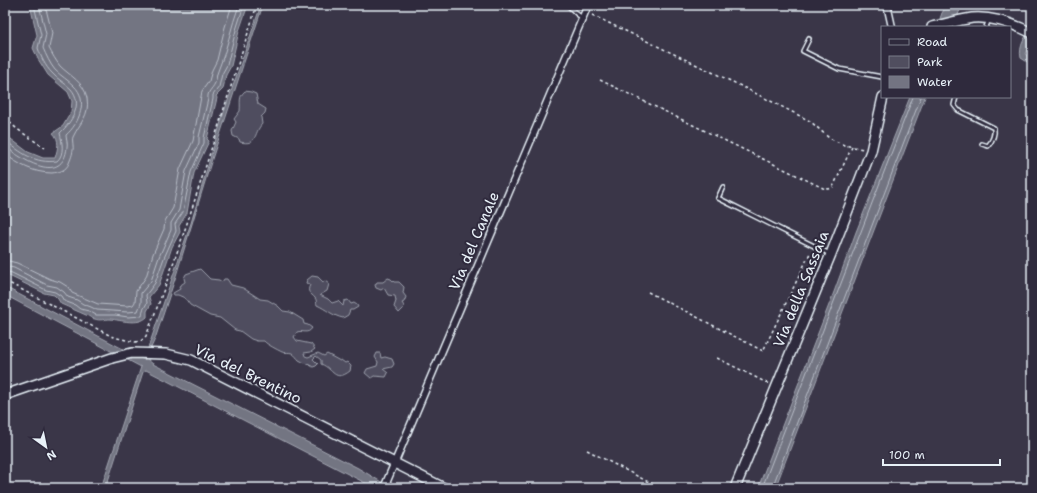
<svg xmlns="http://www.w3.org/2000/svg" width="1037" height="493" viewBox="0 0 1037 493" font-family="'Shantell Sans',sans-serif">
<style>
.green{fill:#504e5f;stroke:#9ca0ac}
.water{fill:#737482;stroke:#a2a6b1}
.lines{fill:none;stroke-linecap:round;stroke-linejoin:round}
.shore{stroke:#b9bfc9;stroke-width:1}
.lane-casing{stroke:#e8f1f8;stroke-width:6}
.street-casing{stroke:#e8f1f8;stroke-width:9}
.secondary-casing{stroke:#e8f1f8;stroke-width:12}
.path{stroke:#e8f1f8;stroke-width:1.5;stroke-dasharray:3 3;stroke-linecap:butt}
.lane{stroke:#2f2a3d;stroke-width:3}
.street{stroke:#2f2a3d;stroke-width:6}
.secondary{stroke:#2f2a3d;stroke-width:9}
.labels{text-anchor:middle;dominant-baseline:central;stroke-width:4;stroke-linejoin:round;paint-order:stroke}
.street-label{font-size:15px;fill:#e8f1f8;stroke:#2f2a3d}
</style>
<rect width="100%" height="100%" fill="#3a3648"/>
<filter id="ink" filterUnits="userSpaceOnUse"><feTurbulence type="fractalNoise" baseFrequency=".025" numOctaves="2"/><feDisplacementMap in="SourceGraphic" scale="8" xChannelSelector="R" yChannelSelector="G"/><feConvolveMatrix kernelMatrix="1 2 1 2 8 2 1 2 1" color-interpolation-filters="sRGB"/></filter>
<g filter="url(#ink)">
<!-- green -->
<g class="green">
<path d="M245 91 251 92 256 94 258 104 266 109 265 113 261 117 262 124C253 134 258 146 240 142L239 139 233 136 232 131 236 122 234 119 240 111C241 102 238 97 245 91Z"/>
<path d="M200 269 210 279 219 280 222 282 224 279H227L231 285 243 288 260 299 268 300 278 306 283 311 290 312 303 320 304 324 308 325 312 328C308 335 302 330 297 332L294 337 297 341 311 344 315 349 311 352 304 353 305 356 308 357 318 353 324 356 327 354 340 361 341 360 345 363 347 362 351 366 350 371C334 383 334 369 321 364V360L316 356 313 359 318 364 316 366 313 367C309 364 304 363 299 360 297 358 295 355 292 353 289 352 286 353 282 352 278 350 266 344 264 341H257L251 339 240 331 235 330 220 318 210 316 190 305 185 298 178 295H174L173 293 180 289 179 286 185 282 184 278 186 274Z"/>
<path d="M312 276 318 277 323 282 325 281 329 284 327 291 320 295 328 299 332 303 338 301 343 306 344 301 348 300 351 304 354 303 357 305 358 307 353 310H350L348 315 343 318C333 316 326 309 317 305 316 303 317 300 315 298 311 293 306 293 310 285L306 283 307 280Z"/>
<path d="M388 278 391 279 394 282H399L404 287 403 293 406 297 404 302 402 303 404 306 403 309 399 313 394 307 396 301 395 296 388 295 384 288 381 290 376 288 375 285 377 282H383Z"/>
<path d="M377 353H380L381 358 385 357 392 359 394 364 392 367 383 369 388 373 386 377 374 376 371 378 365 373 367 369 377 366 378 362 375 357Z"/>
</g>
<!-- water -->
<g class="water">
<path d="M30 5H248L239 31 231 66 226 75 223 89 216 96 217 98 207 139 209 141 194 173 187 213 179 226 180 232 172 247 159 285 149 297 151 304 147 311V317C138 326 121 320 110 319 106 319 99 321 95 319 92 319 89 316 86 315 77 311 70 308 61 304L58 299 54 295 44 293 5 274V133L7 136 28 152 43 158H55C58 148 60 140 53 133L63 126 71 112 72 101 68 92 48 75 38 59 33 48 37 35Z"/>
<path d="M261 5H263L212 159 175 279 155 339 149 352 148 360 153 364 358 468 383 483 399 488H375L146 370 143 372 109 478 105 488H101L141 367 5 295V287L144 360 191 223 223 115Z"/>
<path d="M947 5H962L953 27H937L942 13Z"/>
<path d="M1032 26V38L1025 54 1032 59V65L1021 58C1018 46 1026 36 1032 26Z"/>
<path d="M910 97H925L779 478 775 488H758L834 292 856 232Z"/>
</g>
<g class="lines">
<!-- shore -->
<g class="shore">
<path d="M5 140C21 153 35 164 57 161 65 154 62 142 60 133 71 123 84 104 71 89 65 83 57 79 52 73 45 66 41 57 38 48L41 35 34 5"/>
<path d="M5 146C22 160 63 186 67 147 68 143 66 139 66 135 79 124 89 100 74 86 68 80 61 76 55 70 50 64 46 55 43 48L46 34 39 5"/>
<path d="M5 154C19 165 34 173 52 173 59 172 66 171 69 163 71 158 74 151 73 145 73 143 72 139 73 137 80 122 90 116 87 98 84 82 70 76 60 66 56 61 52 54 49 48L52 33 45 5"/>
<path d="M5 260 17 263 50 279 60 282 68 287 72 293 98 304 128 306 133 305 135 302 136 291 146 277 153 254 164 229 165 221 173 208 180 169 193 141 202 91 209 81 212 70 217 60 225 27 232 5"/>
<path d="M5 266 14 268 47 285 57 287 64 292 68 297 77 300 83 304 91 307 97 310 128 312 138 311 141 303V293L151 281 159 257 171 230V223L179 210 186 171 199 143V137L208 99C207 91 212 90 215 83 217 79 216 75 218 71 227 50 231 27 239 5"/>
<path d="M5 271 12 273 46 290 55 292 61 296 64 301 75 305 80 309 89 311 96 315H115L128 317 142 316 143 310 147 303 146 295 155 283 164 258 176 231 175 224 183 212 191 172 204 143V138L213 99V95L219 87 222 74 227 65 236 30 244 5"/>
<path d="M762 488 913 97"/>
<path d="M772 488 921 97"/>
</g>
<defs>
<g id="lane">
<path d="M567 5C573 8 575 15 582 17"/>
<path d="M986 27 989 19"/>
<path d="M809 39 803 51 839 69 882 77"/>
<path d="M956 97 954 105 958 110 994 128C995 135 993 140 988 146L982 144"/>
<path d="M723 187 718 198 830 254"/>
</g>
<g id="street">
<path d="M889 5 888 9 892 27"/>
<path d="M384 488 588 5"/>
</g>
<g id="secondary">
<path d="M932 27C945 24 959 20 972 18 993 16 1014 24 1032 33"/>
<path d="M5 395 112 358 132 353 166 354 191 360 444 488"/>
<path d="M735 488 831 254 871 151 883 97"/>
</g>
</defs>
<!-- lane casing -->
<use href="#lane" class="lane-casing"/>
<!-- street casing -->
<use href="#street" class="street-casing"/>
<!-- secondary casing -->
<use href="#secondary" class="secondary-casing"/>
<!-- path -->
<g class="path">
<path d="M5 5C10 13 7 21 5 29"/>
<path d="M592 15 737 84 810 121 829 138 844 145 863 149"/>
<path d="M600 80 823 188 829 189 833 187 852 147"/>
<path d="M5 118 17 129 45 148"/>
<path d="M5 281 113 337 135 342 141 341 146 336C189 228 221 115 257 5"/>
<path d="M648 292 763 351 811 251"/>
<path d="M717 358 769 384"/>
<path d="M587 450 660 488"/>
</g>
<!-- lane -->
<use href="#lane" class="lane"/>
<!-- street -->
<use href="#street" class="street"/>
<!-- secondary -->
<use href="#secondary" class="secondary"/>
</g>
</g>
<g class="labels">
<!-- street labels -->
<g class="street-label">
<text transform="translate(474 241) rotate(-67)">Via del Canale</text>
<text transform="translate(801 289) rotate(-68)">Via della Sassaia</text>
<text transform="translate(248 374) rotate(26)">Via del Brentino</text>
</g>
</g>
<!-- margin -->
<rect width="1037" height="493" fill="none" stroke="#2f2a3d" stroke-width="20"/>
<rect x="10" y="10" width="1017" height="473" fill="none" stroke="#e8f1f8" stroke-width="1.5" filter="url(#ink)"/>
<!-- legend -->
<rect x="881" y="26" width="130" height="72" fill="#2f2a3d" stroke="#797a88"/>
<rect x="889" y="39" width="20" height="6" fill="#2f2a3d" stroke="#797a88"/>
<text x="917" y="46" font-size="12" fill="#e8f1f8">Road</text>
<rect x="889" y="56" width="20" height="12" fill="#504e5f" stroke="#797a88"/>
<text x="917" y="66" font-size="12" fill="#e8f1f8">Park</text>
<rect x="889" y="76" width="20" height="12" fill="#737482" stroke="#797a88"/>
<text x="917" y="86" font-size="12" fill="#e8f1f8">Water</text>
<!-- north arrow -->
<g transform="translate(46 447) rotate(147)" stroke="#2f2a3d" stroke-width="3" paint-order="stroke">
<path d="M0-3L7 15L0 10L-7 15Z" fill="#e8f1f8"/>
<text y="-6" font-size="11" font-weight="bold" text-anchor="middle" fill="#e8f1f8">N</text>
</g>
<!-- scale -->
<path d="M883 459v6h117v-6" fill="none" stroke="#e8f1f8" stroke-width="2"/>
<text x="889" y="459" font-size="12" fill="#e8f1f8" stroke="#2f2a3d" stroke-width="3" paint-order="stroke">100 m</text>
</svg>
